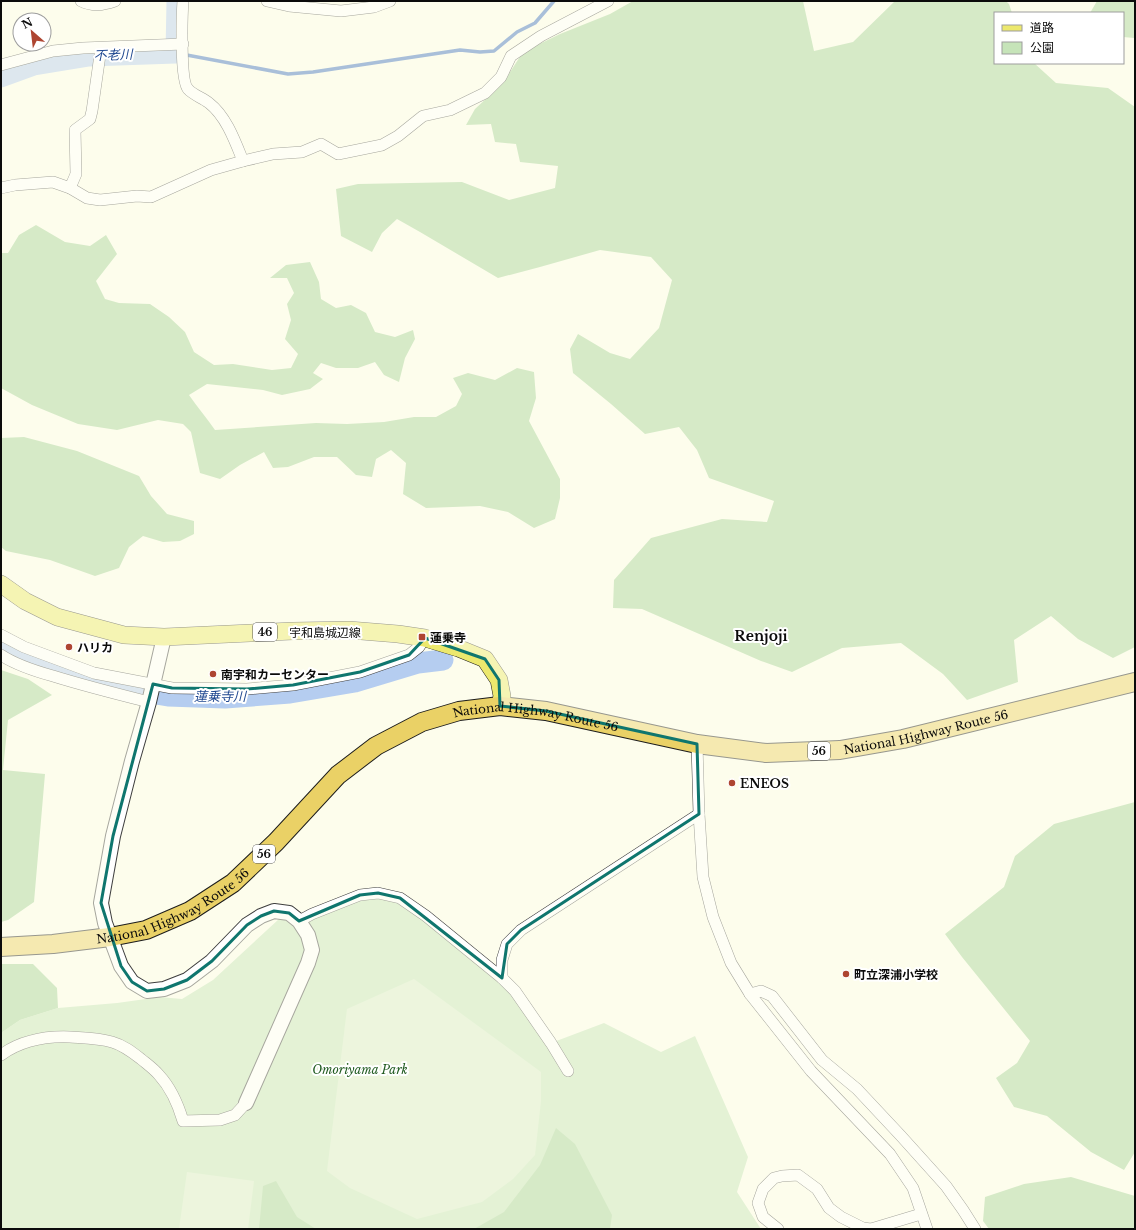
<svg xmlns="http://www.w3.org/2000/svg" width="1136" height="1230" viewBox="0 0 1136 1230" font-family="'Libre Baskerville','Noto Sans JP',serif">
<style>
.green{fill:#c6e4b9}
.forest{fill:#a7d39a}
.pitch{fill:#d9ecca}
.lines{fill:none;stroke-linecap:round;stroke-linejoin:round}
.stream{stroke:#4374c0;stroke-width:3.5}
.river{stroke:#b5cdf0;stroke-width:21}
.minor-casing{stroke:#3e3e3e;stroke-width:12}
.tertiary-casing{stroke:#3e3e3e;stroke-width:16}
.primary-casing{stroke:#1c1c1c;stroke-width:18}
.trunk-casing{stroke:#1c1c1c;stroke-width:20}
.minor{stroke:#fff;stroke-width:11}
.tertiary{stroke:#fff;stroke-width:14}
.primary{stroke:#ece86d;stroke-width:17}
.trunk{stroke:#ead166;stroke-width:18}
.marked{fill:none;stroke:#0f766e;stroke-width:3;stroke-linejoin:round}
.poi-dot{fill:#ae4531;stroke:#fff;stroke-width:1.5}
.labels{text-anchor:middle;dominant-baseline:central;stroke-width:4;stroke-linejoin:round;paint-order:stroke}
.shield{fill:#fff;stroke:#545454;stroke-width:1}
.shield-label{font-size:11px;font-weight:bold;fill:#0b0b0b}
.street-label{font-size:12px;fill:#0b0b0b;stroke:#fff}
.poi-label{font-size:12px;font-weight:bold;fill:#0b0b0b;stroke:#fff;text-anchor:start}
.park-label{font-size:12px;font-style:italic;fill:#225c22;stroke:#fff}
.water-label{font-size:13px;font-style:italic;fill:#214991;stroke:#fff}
.quarter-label{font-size:14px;font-weight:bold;fill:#0b0b0b;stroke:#fff}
</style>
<rect width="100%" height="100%" fill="#fdfdec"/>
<!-- green -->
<path class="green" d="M360 895 400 898 502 978 551 1043 604 1023 661 1052 695 1036 748 1157 737 1192 761 1229H1V1033L20 1020 58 1008 117 1003 160 997 182 999 213 980 279 919 299 921Z"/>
<!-- forest -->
<g class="forest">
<path d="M633 1H803L814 51 853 42 895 1H1006L1009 4 1012 13H995V63H1034L1056 83 1108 88 1135 107V647L1113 658 1078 639 1051 616 1014 640 1018 682 967 700 943 674 901 643 842 648 792 672 761 661 642 609 613 608 614 580 651 538 722 519 767 522 774 501 709 478 697 450 679 427 645 434 611 404 573 373 570 349 578 334 610 353 630 359 659 328 672 280 651 257 600 250 540 267 498 278 420 232 397 219 382 233 372 252 341 236 336 189 358 184 462 182 509 200 555 188 558 166 520 162 516 144 495 142 491 124 466 125 475 109 503 83 523 52 560 34 610 14Z"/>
<path d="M1097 1H1135V39L1134 38 1123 37V13H1090Z"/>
<path d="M36 225 65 242 90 246 106 235 117 254 96 281 105 299 119 303 150 304 169 317 185 332 194 352 214 365 233 364 272 370 291 368 298 354 285 339 291 320 287 304 294 293 287 278H270L286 265 310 262 319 282 321 299 336 308 351 305 366 313 375 332 395 337 413 330 415 339 405 358 399 382 384 375 375 362 358 368H336L321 363 313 373 323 379 310 389 282 395 263 390 207 384 189 395C197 407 207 418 215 430L316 423 347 424 384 422 414 417H436L456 406 462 394 453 378 468 373 495 380 517 368 534 372 536 398 529 421 560 479V498L555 519 534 528 508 512 480 506 426 508 403 494 406 463 391 450 376 459 372 477 356 475 337 457H314L288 467 273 468 264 452 240 465 220 479 200 473 191 432 183 424 158 420 117 430 78 424 32 405 1 388V253H8L19 235Z"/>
<path d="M24 437 77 451 139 476 151 496 167 514 194 521V534L180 541 163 542 143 536 129 547 119 568 95 576 50 560 6 551 1 547V438Z"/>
<path d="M1 670 28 679 52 695 8 720 3 770 45 774 34 902 8 920 1 922Z"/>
<path d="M1135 802V1152L1124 1170 1091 1152 1047 1116 1014 1107 996 1078 1017 1063 1030 1041 962 957 945 934 1004 887 1015 856 1054 824Z"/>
<path d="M1 964H33L57 988 58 1008 20 1020 1 1033Z"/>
<path d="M556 1128 575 1144 612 1215 610 1229H474L504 1212 540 1165Z"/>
<path d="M1071 1177 1135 1196V1229H989L983 1221 985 1197 1024 1184Z"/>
<path d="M276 1181 297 1217 316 1229H259L263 1186Z"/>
</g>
<!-- pitch -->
<g class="pitch">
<path d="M414 979 541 1072V1101L535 1155 513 1179 482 1202 417 1219 350 1188 327 1171 347 1009Z"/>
<path d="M187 1172 254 1181 248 1229H179Z"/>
</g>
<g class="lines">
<!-- stream -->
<path class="stream" d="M176 53 288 74 313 72 460 50 480 52 494 51 517 32 535 23 554 1"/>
<!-- river -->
<g class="river">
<path d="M1 77 34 65 89 56 176 53 177 1"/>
<path d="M1 646 14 653 64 672 120 688 168 696 225 698 290 693 355 682 418 663 443 660"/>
</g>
<defs>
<g id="minor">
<path d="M81 1C93 7 103 5 115 1"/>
<path d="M183 1C182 15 180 81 188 89 193 95 203 98 209 103 226 116 235 141 243 161"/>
<path d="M267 1 289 6 341 11 374 7 390 1"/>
<path d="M1 65 53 51 83 48 183 44"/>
<path d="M1 188 15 185 53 182 70 188 87 198 100 200 137 196 151 197 211 170 243 161 273 154 302 152 321 144 338 154 382 145 398 136 423 116 450 110 485 93 501 77 511 56 541 36 608 1"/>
<path d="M70 188 76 174 75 130 90 119 92 111 101 48"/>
<path d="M1 635 24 647 94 673 172 688 247 689 293 685 360 672 409 655 419 647 425 638"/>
<path d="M1 655C16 665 35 671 53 676 85 686 117 694 149 702"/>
<path d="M697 744 699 814 703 877 713 917 731 963 750 994 811 1071 890 1154 913 1188 927 1229"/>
<path d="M299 921 312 914 360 895 378 893 400 898 426 916 502 978 515 991 551 1043 568 1071"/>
<path d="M502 978V960L507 944 521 930 699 814"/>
<path d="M750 994 761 991 772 996 822 1060 857 1089 901 1136 946 1186 963 1210 975 1229"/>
<path d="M1 1055C22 1040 45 1036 70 1037 84 1038 98 1038 112 1042 123 1045 132 1052 141 1059 147 1064 154 1069 159 1075 171 1088 178 1104 183 1121L220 1120 235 1115 246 1103"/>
<path d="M778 1229 763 1217 758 1203 763 1189 774 1178 782 1176 798 1175 817 1189 829 1208 841 1217 863 1228 871 1229 921 1214"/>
</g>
<path id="tertiary" d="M164 637 149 702 132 761 113 836 101 903 105 923 121 966 132 982 147 991 164 989 187 980 212 961 247 925 261 916 274 911 289 913 299 921 308 935 312 950 308 963 246 1103"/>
<path id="primary" d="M1 584 25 601 57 617 124 635 164 637 293 631 349 630 398 634 425 638 458 648 485 659 499 680 502 696 500 706"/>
<g id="trunk">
<path id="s1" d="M1 947 53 944 110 937 146 930 190 911 233 883 276 842 338 775 376 746 422 722 459 711 500 706 546 711 697 744 766 753 840 750 903 739 1135 682"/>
</g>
</defs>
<!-- minor casing -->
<use href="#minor" class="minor-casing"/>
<!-- tertiary casing -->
<use href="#tertiary" class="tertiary-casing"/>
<!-- primary casing -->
<use href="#primary" class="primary-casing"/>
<!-- trunk casing -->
<use href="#trunk" class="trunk-casing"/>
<!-- minor -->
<use href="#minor" class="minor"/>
<!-- tertiary -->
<use href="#tertiary" class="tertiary"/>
<!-- primary -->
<use href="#primary" class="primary"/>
<!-- trunk -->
<use href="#trunk" class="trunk"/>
</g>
<!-- marked area -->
<path d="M0 0H1136V1230H0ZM425 638 485 659 499 680 500 706 546 711 697 744 699 814 521 930 507 944 502 978 400 898 378 893 360 895 299 921 289 913 274 911 261 916 247 925 212 961 187 980 164 989 147 991 132 982 121 966 101 903 113 836 153 684 172 688 247 689 293 685 360 672 409 655Z" fill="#fdfdec" fill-opacity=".55" fill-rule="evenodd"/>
<path class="marked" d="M425 638 485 659 499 680 500 706 546 711 697 744 699 814 521 930 507 944 502 978 400 898 378 893 360 895 299 921 289 913 274 911 261 916 247 925 212 961 187 980 164 989 147 991 132 982 121 966 101 903 113 836 153 684 172 688 247 689 293 685 360 672 409 655Z"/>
<!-- markers -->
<g class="poi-dot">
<rect x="418" y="633" width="8" height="8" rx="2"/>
<circle cx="69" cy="647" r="4"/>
<circle cx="213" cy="674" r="4"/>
<circle cx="732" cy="783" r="4"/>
<circle cx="846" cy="974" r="4"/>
</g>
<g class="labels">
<!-- shield labels -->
<g class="shield">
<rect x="253" y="623" width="24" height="18" rx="3"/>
<rect x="808" y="742" width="22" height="18" rx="3"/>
<rect x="253" y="845" width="22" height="18" rx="3"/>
</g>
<g class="shield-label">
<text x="265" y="632">46</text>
<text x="819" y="751">56</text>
<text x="264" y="854">56</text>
</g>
<!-- street labels -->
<g class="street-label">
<text x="325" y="632">宇和島城辺線</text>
<text stroke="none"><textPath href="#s1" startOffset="612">National Highway Route 56</textPath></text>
<text stroke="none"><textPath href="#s1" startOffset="1008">National Highway Route 56</textPath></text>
<text stroke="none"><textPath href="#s1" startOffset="180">National Highway Route 56</textPath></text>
</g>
<!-- poi labels -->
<g class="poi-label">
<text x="430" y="637">蓮乗寺</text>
<text x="77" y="647">ハリカ</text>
<text x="221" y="674">南宇和カーセンター</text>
<text x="740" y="783">ENEOS</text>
<text x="854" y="974">町立深浦小学校</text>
</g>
<!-- park labels -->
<g class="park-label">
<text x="360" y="1069">Omoriyama Park</text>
</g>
<!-- water labels -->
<g class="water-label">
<text transform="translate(113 55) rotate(-2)">不老川</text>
<text x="220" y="696">蓮乗寺川</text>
</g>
<!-- quarter labels -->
<g class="quarter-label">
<text x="761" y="636">Renjoji</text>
</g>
</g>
<!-- border -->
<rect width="1136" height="1230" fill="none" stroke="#0b0b0b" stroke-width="4"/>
<!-- legend -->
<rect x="994" y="12" width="130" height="52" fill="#ffffff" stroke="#9d9d9d"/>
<rect x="1002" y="25" width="20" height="6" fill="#ece86d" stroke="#9d9d9d"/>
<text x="1030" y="32" font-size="12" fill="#0b0b0b">道路</text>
<rect x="1002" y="42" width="20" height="12" fill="#c6e4b9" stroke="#9d9d9d"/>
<text x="1030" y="52" font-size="12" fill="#0b0b0b">公園</text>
<!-- north arrow -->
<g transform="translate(32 32) rotate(332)"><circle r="19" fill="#ffffff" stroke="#9d9d9d"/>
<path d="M0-3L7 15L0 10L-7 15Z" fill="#ae4531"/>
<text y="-6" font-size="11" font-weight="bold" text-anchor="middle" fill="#0b0b0b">N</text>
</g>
</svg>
